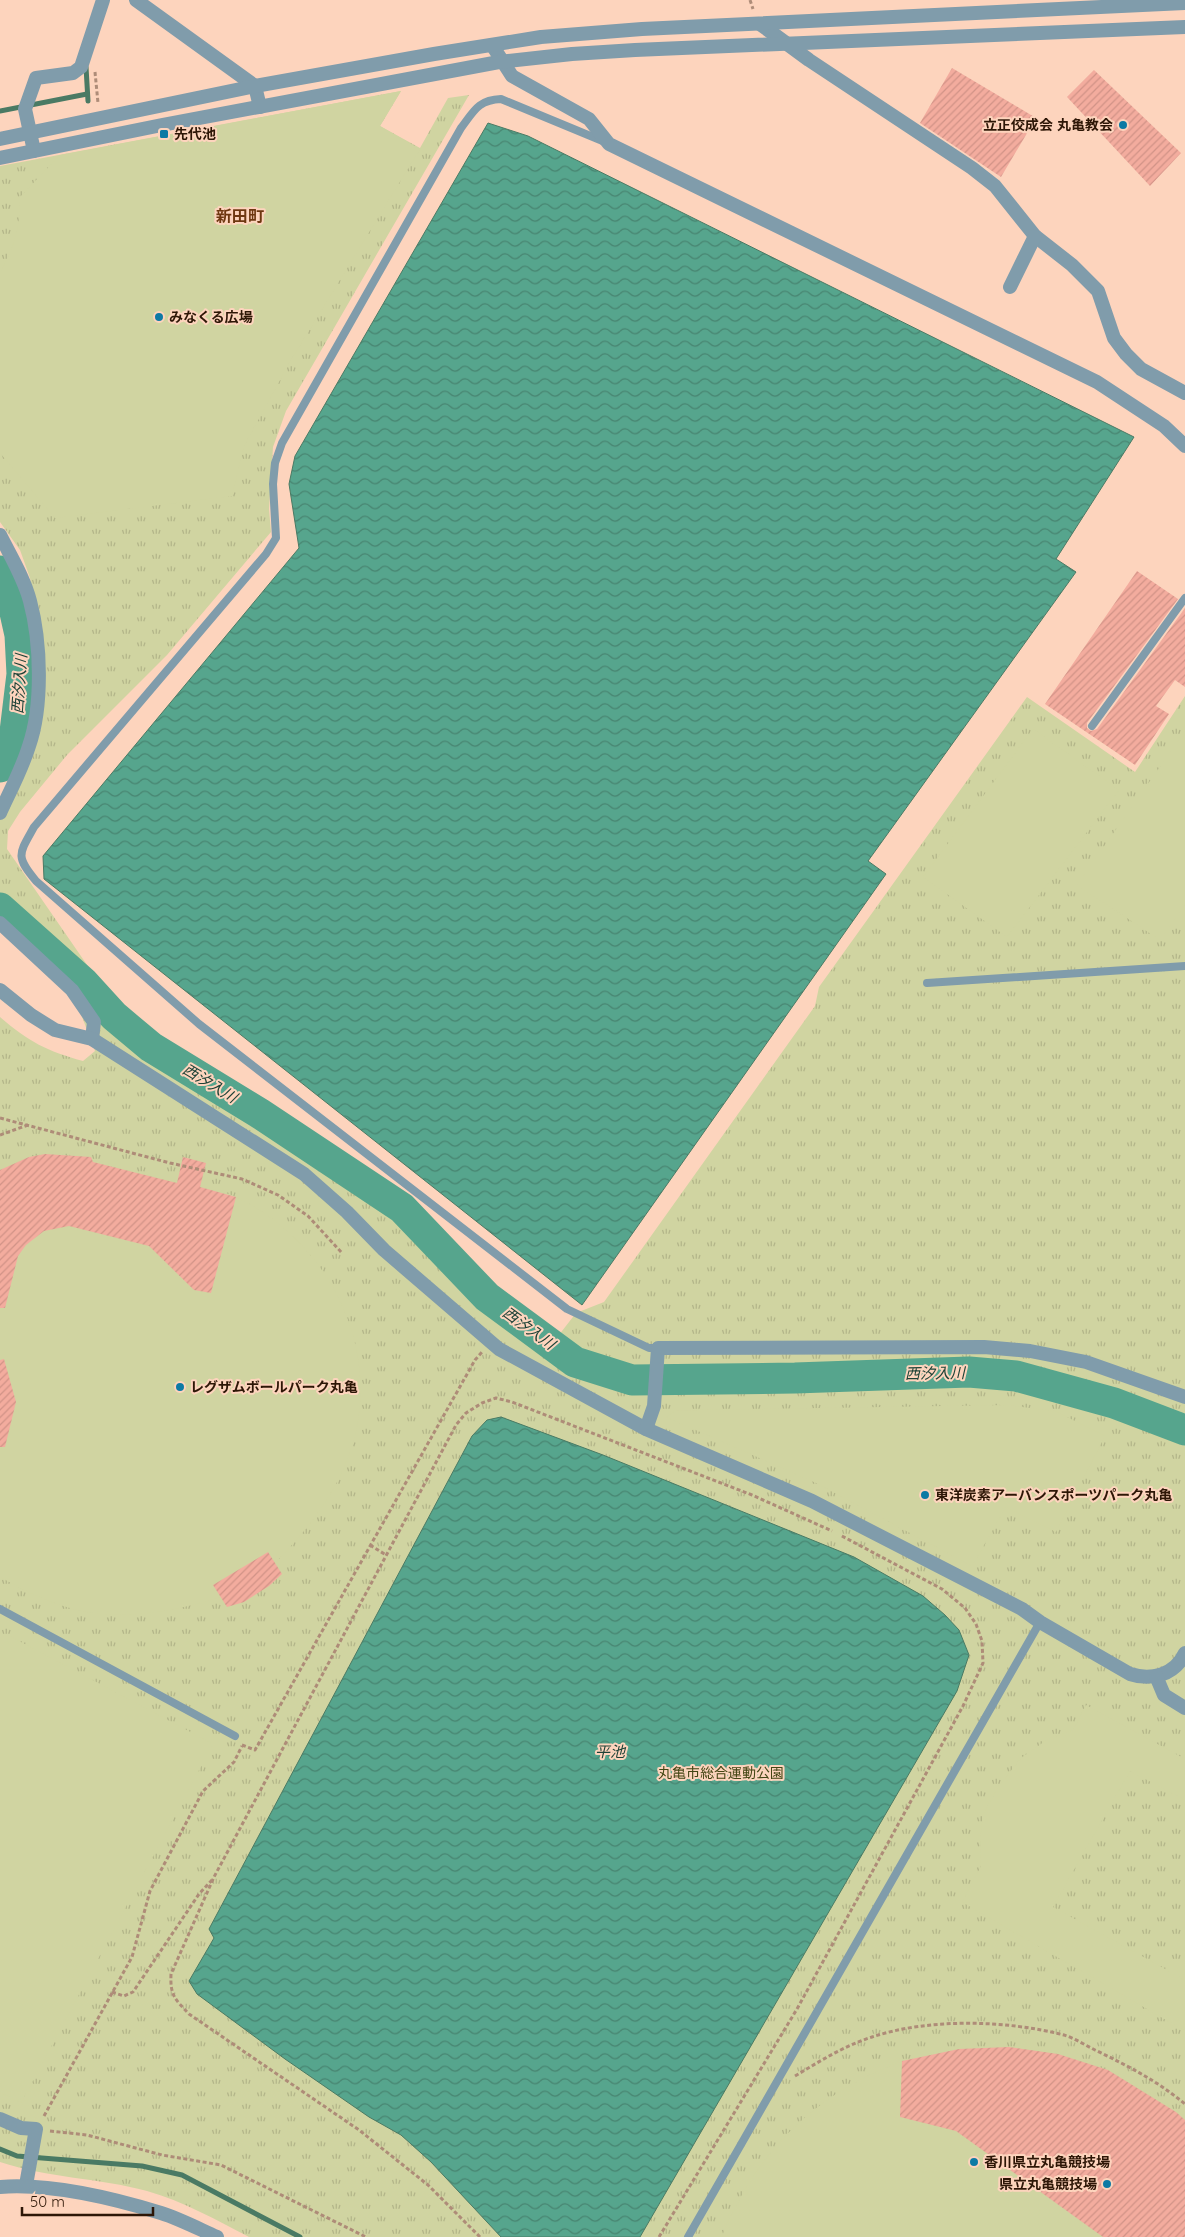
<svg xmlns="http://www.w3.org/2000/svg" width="1185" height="2237" viewBox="0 0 1185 2237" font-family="Quicksand,'Noto Sans JP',sans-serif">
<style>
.park{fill:url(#park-tufts)}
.pitch{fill:#d0d4a1}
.water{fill:url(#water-waves);stroke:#4a7a64}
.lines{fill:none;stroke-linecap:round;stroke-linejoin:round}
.stream{stroke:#4a7a64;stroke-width:5}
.river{stroke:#56a58d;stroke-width:31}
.building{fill:url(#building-hatch)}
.path{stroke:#ae8c78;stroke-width:3;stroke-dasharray:4 2.5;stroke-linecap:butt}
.service{stroke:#809cab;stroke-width:8}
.minor{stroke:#809cab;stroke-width:14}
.tertiary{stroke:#809cab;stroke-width:14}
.poi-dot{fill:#0d7aa4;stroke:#fdd4bd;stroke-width:2}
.labels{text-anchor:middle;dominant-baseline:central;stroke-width:4;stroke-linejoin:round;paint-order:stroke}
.poi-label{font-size:14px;font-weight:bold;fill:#2d1606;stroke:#fdd4bd;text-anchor:start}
.park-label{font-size:14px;fill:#434513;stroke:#fdd4bd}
.water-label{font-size:15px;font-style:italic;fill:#1d4136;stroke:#fdd4bd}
.quarter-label{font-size:16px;font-weight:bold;fill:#6e3710;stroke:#fdd4bd}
</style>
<defs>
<pattern id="park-tufts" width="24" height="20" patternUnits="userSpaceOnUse" patternTransform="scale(1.25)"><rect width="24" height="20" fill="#d0d4a1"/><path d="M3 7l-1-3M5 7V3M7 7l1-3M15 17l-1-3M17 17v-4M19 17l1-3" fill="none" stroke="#b3b589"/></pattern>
<pattern id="water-waves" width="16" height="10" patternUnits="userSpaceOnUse" patternTransform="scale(1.25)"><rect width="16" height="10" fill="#56a58d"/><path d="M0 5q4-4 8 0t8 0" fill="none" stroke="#488571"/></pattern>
<pattern id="building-hatch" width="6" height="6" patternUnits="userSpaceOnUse" patternTransform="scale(1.25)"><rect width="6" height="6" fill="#f3ac9e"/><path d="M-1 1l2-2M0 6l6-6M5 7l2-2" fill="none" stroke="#d19387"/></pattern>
</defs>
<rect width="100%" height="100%" fill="#fdd4bd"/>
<!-- park -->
<path class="park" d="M401 91 380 126 420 148 448 98 469 95 286 411 273 447 269 509 271 532 167 655 67 755 20 812 8 831 7 849 141 1043 397 1217 427 1247 555 1340 576 1313 604 1302 815 1006 819 987 1027 697 1135 772 1185 696V2237H249C216 2220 183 2201 147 2191 99 2178 48 2178 0 2162V1017C29 1042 47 1051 83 1061L95 1051 76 1001 0 931V816L40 712 41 634 30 578 20 550 0 522V166Z"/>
<!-- pitch -->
<g class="pitch">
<path d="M401 91 380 126 420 149 291 360 244 446 232 496 55 518 0 453V273C14 247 21 227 19 198L60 155Z"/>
<path d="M1033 729 1119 790 1007 937 923 877Z"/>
<path d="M1185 731V905L1160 940 1077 885Z"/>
<path d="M45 1154 91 1157 93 1162 177 1183 183 1157 206 1163 200 1187C211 1190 226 1192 236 1197 326 1240 380 1342 354 1440 340 1489 310 1527 275 1563L282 1574C265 1590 249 1600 227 1607L220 1597C174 1612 117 1622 70 1608 45 1601 22 1589 0 1577V1164L6 1167 29 1157Z"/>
<path d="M1006 1405 1055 1411 1105 1436 1056 1532 1006 1507 972 1566 816 1483 666 1417 675 1411 697 1410Z"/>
<path d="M6 1634 213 1744 21 2103 0 2092V1644Z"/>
<path d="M1086 1705 1185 1759V1800L1130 1771 1053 1907 1185 1980V2031L962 1902 981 1866 980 1841 983 1815 998 1787 1021 1758 1048 1739 1073 1730Z"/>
<path d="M1009 2047 1058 2054 1108 2070 1176 2112 1185 2120V2237H722C725 2226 731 2216 736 2206 770 2138 829 2088 900 2062 935 2049 973 2048 1009 2047Z"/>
</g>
<!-- water -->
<g class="water">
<path d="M488 123 528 136 1134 437 1056 559 1076 572 868 861 886 874 582 1305 44 879 43 856 299 548 289 484 295 456Z"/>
<path d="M501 1417 603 1455 854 1557 923 1596 945 1615 959 1630 969 1655 957 1691 640 2237H501L431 2162 401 2135 369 2117 285 2059 197 1994 189 1981 214 1938 209 1929 472 1436 487 1420Z"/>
</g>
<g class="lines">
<!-- stream -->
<g class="stream">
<path d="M86 67 88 101"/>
<path d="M0 111 87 94"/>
<path d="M0 2149 17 2156 142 2166 182 2175 300 2237"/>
</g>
<!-- river -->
<g class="river">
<path d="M0 571 12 599 20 635 22 674 14 740 0 767"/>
<path d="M0 908 83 982 114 1016 151 1047 259 1113 402 1208 487 1297 575 1362 632 1380 795 1378 969 1372 1016 1376 1114 1403 1185 1430"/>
</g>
</g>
<!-- building -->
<g class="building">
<path d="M952 68 1036 118 1001 177 920 123Z"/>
<path d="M1094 70 1181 153 1150 186 1067 97Z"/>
<path d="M1137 571 1178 599 1087 723V728L1091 731 1097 729 1185 608V687L1175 680 1156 706 1169 714 1135 765 1045 704Z"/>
<path d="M45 1154 91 1157 93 1162 177 1183 183 1157 206 1163 200 1187 236 1197 211 1293 194 1290 149 1246 69 1226 44 1231 26 1245 18 1256 5 1308H0V1170L29 1157Z"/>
<path d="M4 1359 16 1402 5 1447H0V1360Z"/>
<path d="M268 1552 282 1574 269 1586 244 1602 227 1607 213 1585Z"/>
<path d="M1009 2047 1058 2054 1108 2070 1176 2112 1185 2120V2237H1103L956 2131 900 2117 902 2061 959 2049Z"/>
</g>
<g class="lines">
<!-- path -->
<g class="path">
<path d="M750 0 753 9"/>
<path d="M95 72 98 103"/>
<path d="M0 1118 170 1163 242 1179 278 1195 308 1216 342 1253"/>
<path d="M0 1135 28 1125"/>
<path d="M370 1545 386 1555"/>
<path d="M242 1745 255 1750 475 1360 482 1352"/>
<path d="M112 1992 124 1996 133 1992 199 1894 212 1880"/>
<path d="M795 2076C820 2061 844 2046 872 2037 929 2018 1006 2020 1064 2035 1074 2038 1085 2045 1095 2050 1128 2066 1156 2080 1185 2104"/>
<path d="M44 2116 132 1957 150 1891 203 1791 234 1762 242 1746"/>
<path d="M50 2131 87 2135 162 2155 221 2165 366 2237"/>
<path d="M480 2237 428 2185 359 2130 189 2014C175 1999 170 1996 171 1974L214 1877 456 1425 466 1413 482 1403 496 1398 512 1402 752 1495 832 1531"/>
<path d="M659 2237 797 2009 963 1706 983 1663 982 1641 976 1624 965 1608 942 1589 840 1535"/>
</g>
<!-- service -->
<g class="service">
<path d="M605 142 501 99C478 100 474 111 461 128L282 443 275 463 273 484 276 538 266 554 34 827C19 854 15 856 36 881L199 1024 567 1309 649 1348H658"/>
<path d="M1092 726 1185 598"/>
<path d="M927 983 1185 966"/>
<path d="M0 1609 235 1736"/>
<path d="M688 2237 1040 1622"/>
</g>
<!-- minor -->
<g class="minor">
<path d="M136 0 255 86 260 107"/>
<path d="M760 24 809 60 972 168 995 186 1035 236 1072 265 1098 291 1114 338 1126 354 1141 369 1185 393"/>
<path d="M492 45 512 76 589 119 609 144 1097 382 1164 426 1185 446"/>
<path d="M34 151 25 109 36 78 73 73 81 67 103 0"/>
<path d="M1010 287 1035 236"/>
<path d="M0 535C11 557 24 578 30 601 41 642 43 706 29 746 22 769 10 791 0 813"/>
<path d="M0 923 72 990 94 1022 92 1039"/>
<path d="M0 990 31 1015 55 1030 92 1039 304 1174 347 1212 384 1250 499 1349 646 1429 812 1501 1022 1609 1040 1622 1130 1674C1151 1681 1175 1675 1185 1653"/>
<path d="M646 1429 654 1406 658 1348 984 1347 1030 1351 1086 1362 1185 1397"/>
<path d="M1156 1676 1164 1695 1185 1708"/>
<path d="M0 2119 21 2128 36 2129 26 2185"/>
<path d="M0 2187C51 2183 112 2198 161 2213 180 2219 199 2229 217 2237"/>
</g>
<!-- tertiary -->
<g class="tertiary">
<path d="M0 139 255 86 434 54 541 37 642 29 1185 3"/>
<path d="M0 158 162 125 499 62 572 54 635 50 1185 27"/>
</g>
</g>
<!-- markers -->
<g class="poi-dot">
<circle cx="1123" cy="125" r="5"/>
<rect x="159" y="129" width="10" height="10" rx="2.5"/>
<circle cx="159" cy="317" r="5"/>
<circle cx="180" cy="1387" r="5"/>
<circle cx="925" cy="1495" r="5"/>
<circle cx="974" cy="2162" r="5"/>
<circle cx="1107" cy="2184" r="5"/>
</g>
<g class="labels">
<!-- poi labels -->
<g class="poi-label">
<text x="1113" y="125" text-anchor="end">立正佼成会 丸亀教会</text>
<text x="174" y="134">先代池</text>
<text x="169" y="317">みなくる広場</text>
<text x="190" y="1387">レグザムボールパーク丸亀</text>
<text x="935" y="1495">東洋炭素アーバンスポーツパーク丸亀</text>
<text x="984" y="2162">香川県立丸亀競技場</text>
<text x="1097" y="2184" text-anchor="end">県立丸亀競技場</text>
</g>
<!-- park labels -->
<g class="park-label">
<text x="721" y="1773">丸亀市総合運動公園</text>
</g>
<!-- water labels -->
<g class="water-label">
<text transform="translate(19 684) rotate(-86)">西汐入川</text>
<text transform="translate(210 1083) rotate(31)">西汐入川</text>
<text transform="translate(529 1328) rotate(36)">西汐入川</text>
<text transform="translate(935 1373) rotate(-1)">西汐入川</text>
<text x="610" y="1751">平池</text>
</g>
<!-- quarter labels -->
<g class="quarter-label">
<text x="240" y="216">新田町</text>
</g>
</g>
<!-- scale -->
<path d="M22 2207v8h131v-8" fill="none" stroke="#2d1606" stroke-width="2.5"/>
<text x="30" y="2207" font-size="15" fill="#2d1606" stroke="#fdd4bd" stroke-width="4" paint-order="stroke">50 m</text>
</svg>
